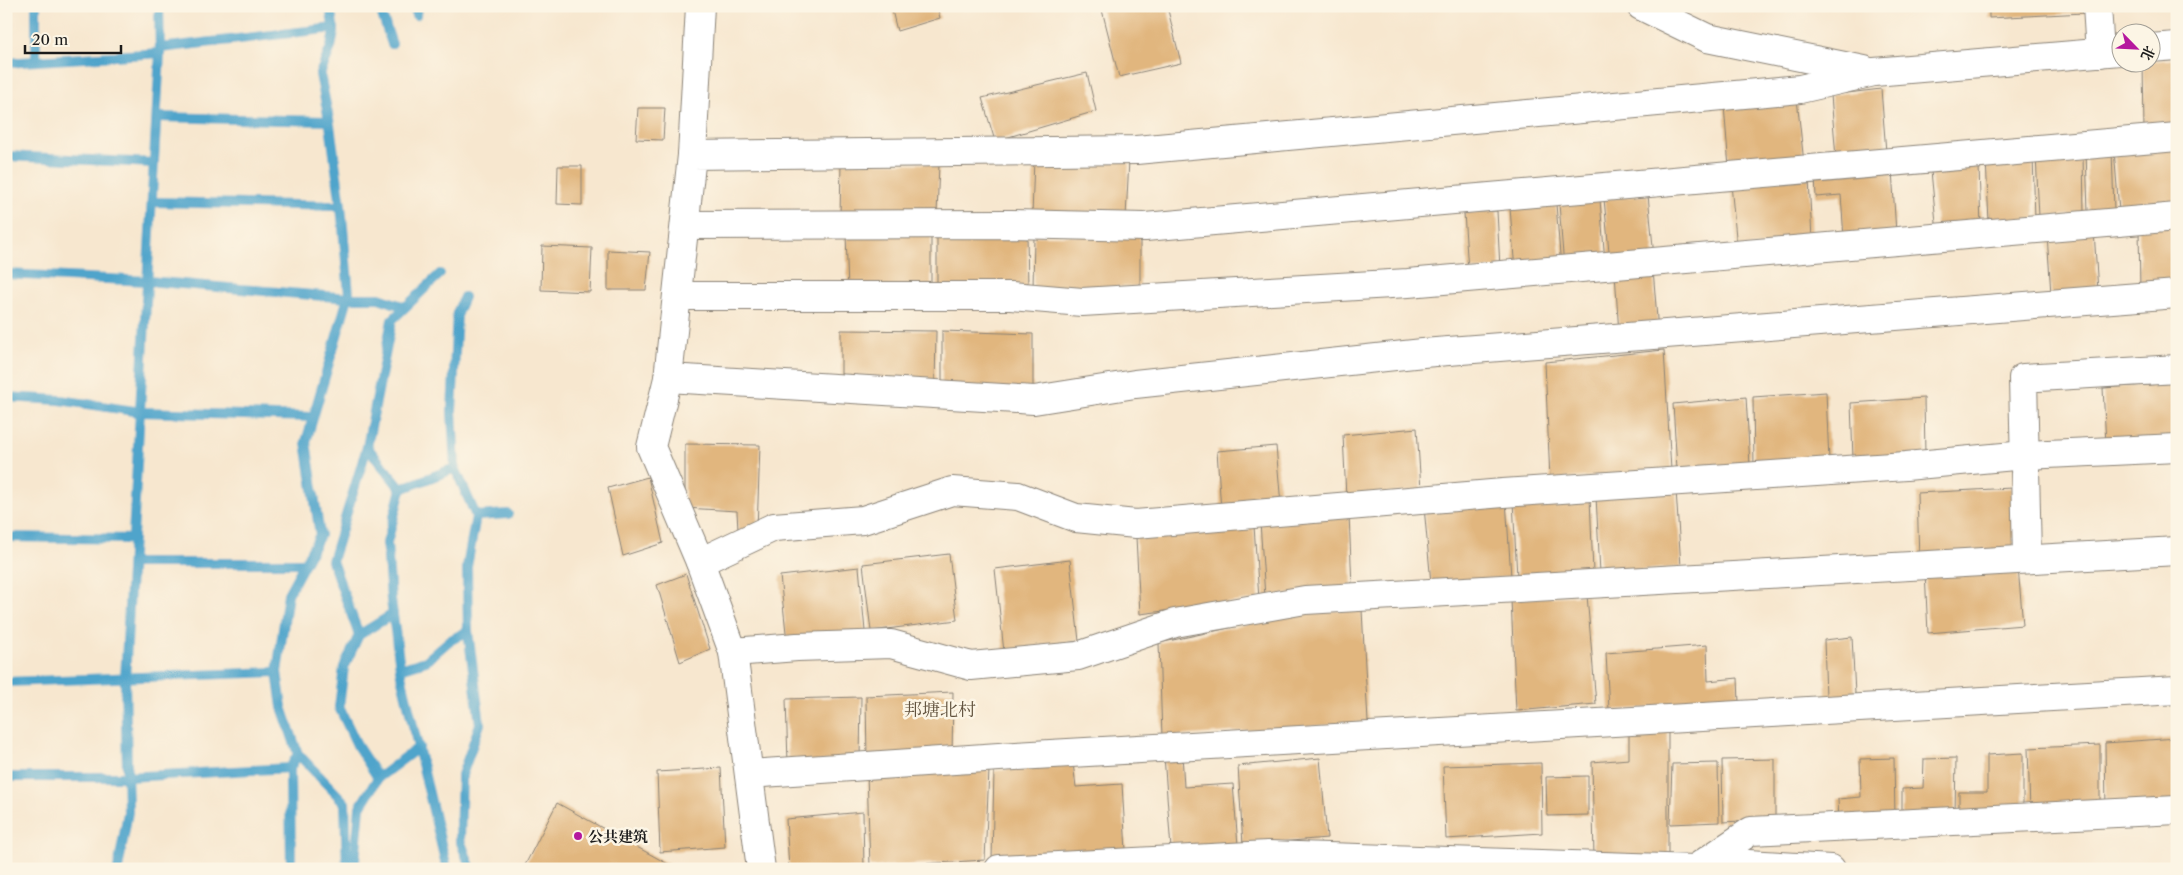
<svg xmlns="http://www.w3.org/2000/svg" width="2183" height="875" viewBox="0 0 2183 875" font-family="'Libre Caslon Text','Noto Serif SC',serif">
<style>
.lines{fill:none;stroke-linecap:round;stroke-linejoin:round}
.stream{stroke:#4fa4cb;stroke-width:10}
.building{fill:#e1b67e}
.street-casing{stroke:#8a8276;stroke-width:30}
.street{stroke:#fff;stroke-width:28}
.poi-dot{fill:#b5179e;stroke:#fcf5e5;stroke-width:2}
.labels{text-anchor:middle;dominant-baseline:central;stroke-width:5;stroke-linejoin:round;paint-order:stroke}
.poi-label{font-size:15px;font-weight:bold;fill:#1c1c1c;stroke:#fcf5e5;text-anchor:start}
.quarter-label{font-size:18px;fill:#61523e;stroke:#fcf5e5}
</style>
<rect width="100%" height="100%" fill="#fcf5e5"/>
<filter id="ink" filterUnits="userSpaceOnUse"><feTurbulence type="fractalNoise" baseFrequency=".02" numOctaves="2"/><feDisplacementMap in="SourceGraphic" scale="10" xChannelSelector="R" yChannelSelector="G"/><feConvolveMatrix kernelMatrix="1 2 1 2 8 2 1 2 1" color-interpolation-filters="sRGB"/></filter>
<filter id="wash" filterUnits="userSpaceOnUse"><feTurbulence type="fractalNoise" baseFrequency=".0096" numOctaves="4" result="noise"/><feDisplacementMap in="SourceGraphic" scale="20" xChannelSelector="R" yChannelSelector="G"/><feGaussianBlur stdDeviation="1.12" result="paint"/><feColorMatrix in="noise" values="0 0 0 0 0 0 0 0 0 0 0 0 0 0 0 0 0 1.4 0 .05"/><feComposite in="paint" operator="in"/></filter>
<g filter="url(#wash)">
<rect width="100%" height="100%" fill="#f7e7cf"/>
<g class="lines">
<!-- stream -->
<g class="stream">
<path d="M330 6 334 32 331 47 320 74 330 125 341 206 349 294 306 442 320 535 288 594 277 672 282 707 298 754 345 803 347 869"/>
<path d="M379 6 392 44"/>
<path d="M416 15 417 6"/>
<path d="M160 48 334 28"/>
<path d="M36 61V6"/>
<path d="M6 63 160 53"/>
<path d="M157 117 329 121"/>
<path d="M6 156 154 163"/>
<path d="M152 202 341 206"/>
<path d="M6 274 147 281 348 298H379L405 307"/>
<path d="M6 397 60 400 141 412 313 417"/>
<path d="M455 468 476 516 467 567 468 631 480 724 462 775 460 840 471 869"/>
<path d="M401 489 367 447 392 320 440 274"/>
<path d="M476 516 508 514"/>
<path d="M6 537 133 539"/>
<path d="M132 563H305"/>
<path d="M359 635 332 561 367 447"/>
<path d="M400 669 426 661 449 641 468 631"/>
<path d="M6 682 277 672"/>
<path d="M290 768 291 869"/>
<path d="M6 777H127L290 768 298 754"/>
<path d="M378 778 358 747 339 707 344 667 359 635 393 614"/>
<path d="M118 869 128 812 125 679 160 53 159 6"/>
<path d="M357 869 355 861 360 807 378 778 419 747"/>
<path d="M447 869 401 675 391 600 387 543 401 489 455 468 452 411 457 313 464 297"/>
</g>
</g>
<g id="blocks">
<!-- building -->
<g class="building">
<path d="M891 6H937L940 18 897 31Z"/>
<path d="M1101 6H1167L1181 63 1119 77Z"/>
<path d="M1989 6H2083L2084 13 1989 18Z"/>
<path d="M2177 59V129L2144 131 2143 62Z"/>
<path d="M1087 73 1096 111 995 141 982 98Z"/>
<path d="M1881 89 1886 152 1836 158 1831 95Z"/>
<path d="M1797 99 1804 163 1729 168 1724 105Z"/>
<path d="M638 108H665L663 140 636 139Z"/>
<path d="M2177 145V207L2119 211 2114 150Z"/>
<path d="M2112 150 2114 210 2088 212 2086 152Z"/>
<path d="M2083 153 2084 214 2039 217 2036 155Z"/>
<path d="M2033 156 2035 219 1989 222 1986 159Z"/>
<path d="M1034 158 1129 160 1126 217 1032 216Z"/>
<path d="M841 162 939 164 937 214 840 218Z"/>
<path d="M558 166H582V205L557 204Z"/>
<path d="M1979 166 1981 228 1937 233 1931 171Z"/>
<path d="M1892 170 1896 233 1844 238 1841 195 1816 197 1815 175Z"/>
<path d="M1809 178 1812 240 1737 248 1731 184Z"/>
<path d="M1648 195 1654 257 1610 262 1604 199Z"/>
<path d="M1600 200 1605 262 1564 267 1559 204Z"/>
<path d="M1556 204 1561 267 1515 271 1510 208Z"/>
<path d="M1497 211 1500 268 1468 270 1464 213Z"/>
<path d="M2177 226V287L2140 290 2139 228Z"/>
<path d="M2094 231 2098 291 2051 294 2047 235Z"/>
<path d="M846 234H931V287L848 290Z"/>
<path d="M1027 235 1028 289 937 290V236Z"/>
<path d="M1034 236H1140V286L1033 290Z"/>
<path d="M542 246 592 248 590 292 541 290Z"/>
<path d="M608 250 650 252 646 290H608Z"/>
<path d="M1653 269 1658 331 1619 334 1615 273Z"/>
<path d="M841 330 936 331 935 388 841 384Z"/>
<path d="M942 331 1033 334V389H942Z"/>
<path d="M1664 350 1671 470 1550 480 1545 362Z"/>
<path d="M2177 383V439L2106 444 2103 388Z"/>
<path d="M1826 392 1829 461 1754 467 1753 397Z"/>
<path d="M1746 397 1750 465 1677 469 1673 404Z"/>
<path d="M1924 398 1925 455 1853 459 1851 403Z"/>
<path d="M1417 428 1421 490 1346 497 1343 435Z"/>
<path d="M685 444 760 445 757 530 738 531 737 511 685 508Z"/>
<path d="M1276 446 1281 505 1221 510 1217 451Z"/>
<path d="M648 477 663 543 623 556 608 488Z"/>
<path d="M2012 488 2015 554 1919 560 1917 493Z"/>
<path d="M1676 490 1681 567 1600 573 1596 496Z"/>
<path d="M1590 497 1593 573 1517 577 1513 501Z"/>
<path d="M1506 500 1511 577 1431 583 1424 507Z"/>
<path d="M1349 514 1352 587 1265 597 1260 522Z"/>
<path d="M1254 526 1259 599 1140 614 1136 537Z"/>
<path d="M949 554 957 620 871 631 863 564Z"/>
<path d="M1070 560 1079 641 1004 652 995 569Z"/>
<path d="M859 567 865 631 787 642 780 576Z"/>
<path d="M2018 567 2023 625 1928 633 1925 572Z"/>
<path d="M686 574 710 649 680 662 657 585Z"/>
<path d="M1587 595 1596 704 1516 711 1511 599Z"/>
<path d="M1362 610 1368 722 1162 737 1159 643 1304 612Z"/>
<path d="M1852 637 1855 694 1826 697 1824 640Z"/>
<path d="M1707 645 1708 681 1738 678 1739 703 1609 710 1606 653Z"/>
<path d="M953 692 952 756 867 761 866 696Z"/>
<path d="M861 697 860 759 788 763 786 699Z"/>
<path d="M1668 724V859H1594L1592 762 1629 759V728Z"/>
<path d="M2177 738V805L2106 811 2105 743Z"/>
<path d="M2100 745V808L2030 812 2028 748Z"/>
<path d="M2023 753V813L1959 816V792H1987V755Z"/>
<path d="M1182 754 1184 787 1233 784 1238 845 1171 849 1164 756Z"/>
<path d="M1320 758 1327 838 1243 845 1238 766Z"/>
<path d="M1894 758 1895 820 1839 824 1838 799 1861 797 1860 759Z"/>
<path d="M1956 758 1955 814 1902 816V789L1923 788 1924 759Z"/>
<path d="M1775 759V819L1723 822 1722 760Z"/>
<path d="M1073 763 1076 787 1122 784 1126 851 992 859 994 771Z"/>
<path d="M1541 763 1542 833 1446 839 1443 766Z"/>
<path d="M1718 763 1719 822 1670 824 1672 764Z"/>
<path d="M721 768 725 847 660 852 657 772Z"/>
<path d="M989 770 985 860 870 867 867 773Z"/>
<path d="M1588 776V815L1547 816 1546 777Z"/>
<path d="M557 803 677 869H523Z"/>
<path d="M863 812 864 869H789L786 819Z"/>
</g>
</g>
</g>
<g filter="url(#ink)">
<use href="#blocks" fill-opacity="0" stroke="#8a8276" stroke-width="1"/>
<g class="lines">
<defs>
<g id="street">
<path d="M1641 6 1707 38 1864 70"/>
<path d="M2097 6 2100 53"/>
<path d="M2150 48 2177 46"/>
<path d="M692 155 700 6"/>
<path d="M685 225 1011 224 1145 227 2177 137"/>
<path d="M677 296H1011L1082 302 1408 283 2177 217"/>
<path d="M668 378 1034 400 1135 384 1423 353 2177 294"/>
<path d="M2027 558 2023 378 2177 369"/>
<path d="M700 562 774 527 863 520 952 491 1018 496 1076 518 1136 524 1503 493 1906 466 2025 455 2177 448"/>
<path d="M733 652 797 647 891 644 971 666 1078 656 1175 623 1305 600 2177 551"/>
<path d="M749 774 999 757 2177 690"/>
<path d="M1696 868 1751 831 2177 810"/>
<path d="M761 869 733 652 700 562 651 447 668 378 692 155 1136 150 1800 89 1874 72 2120 51"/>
<path d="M999 869 1268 855 1695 869 1748 864 1831 869"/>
</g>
</defs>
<!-- street casing -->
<use href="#street" class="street-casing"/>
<!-- street -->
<use href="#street" class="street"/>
</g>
</g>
<!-- markers -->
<circle class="poi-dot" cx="578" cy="836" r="5"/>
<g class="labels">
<!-- poi labels -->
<g class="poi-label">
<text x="588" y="836">公共建筑</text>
</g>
<!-- quarter labels -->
<g class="quarter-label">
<text x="940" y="710">邦塘北村</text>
</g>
</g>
<!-- margin -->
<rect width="2183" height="875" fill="none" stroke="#fcf5e5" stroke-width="25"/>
<!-- north arrow -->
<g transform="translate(2136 48) rotate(114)"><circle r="24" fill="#fcf5e5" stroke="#a29e95"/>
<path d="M0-4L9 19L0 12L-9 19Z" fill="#b5179e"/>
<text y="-8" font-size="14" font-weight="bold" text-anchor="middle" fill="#1c1c1c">北</text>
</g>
<!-- scale -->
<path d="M25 45v8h96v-8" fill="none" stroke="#1c1c1c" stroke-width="2.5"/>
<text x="32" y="45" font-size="15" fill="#1c1c1c" stroke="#fcf5e5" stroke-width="4" paint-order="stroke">20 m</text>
</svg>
